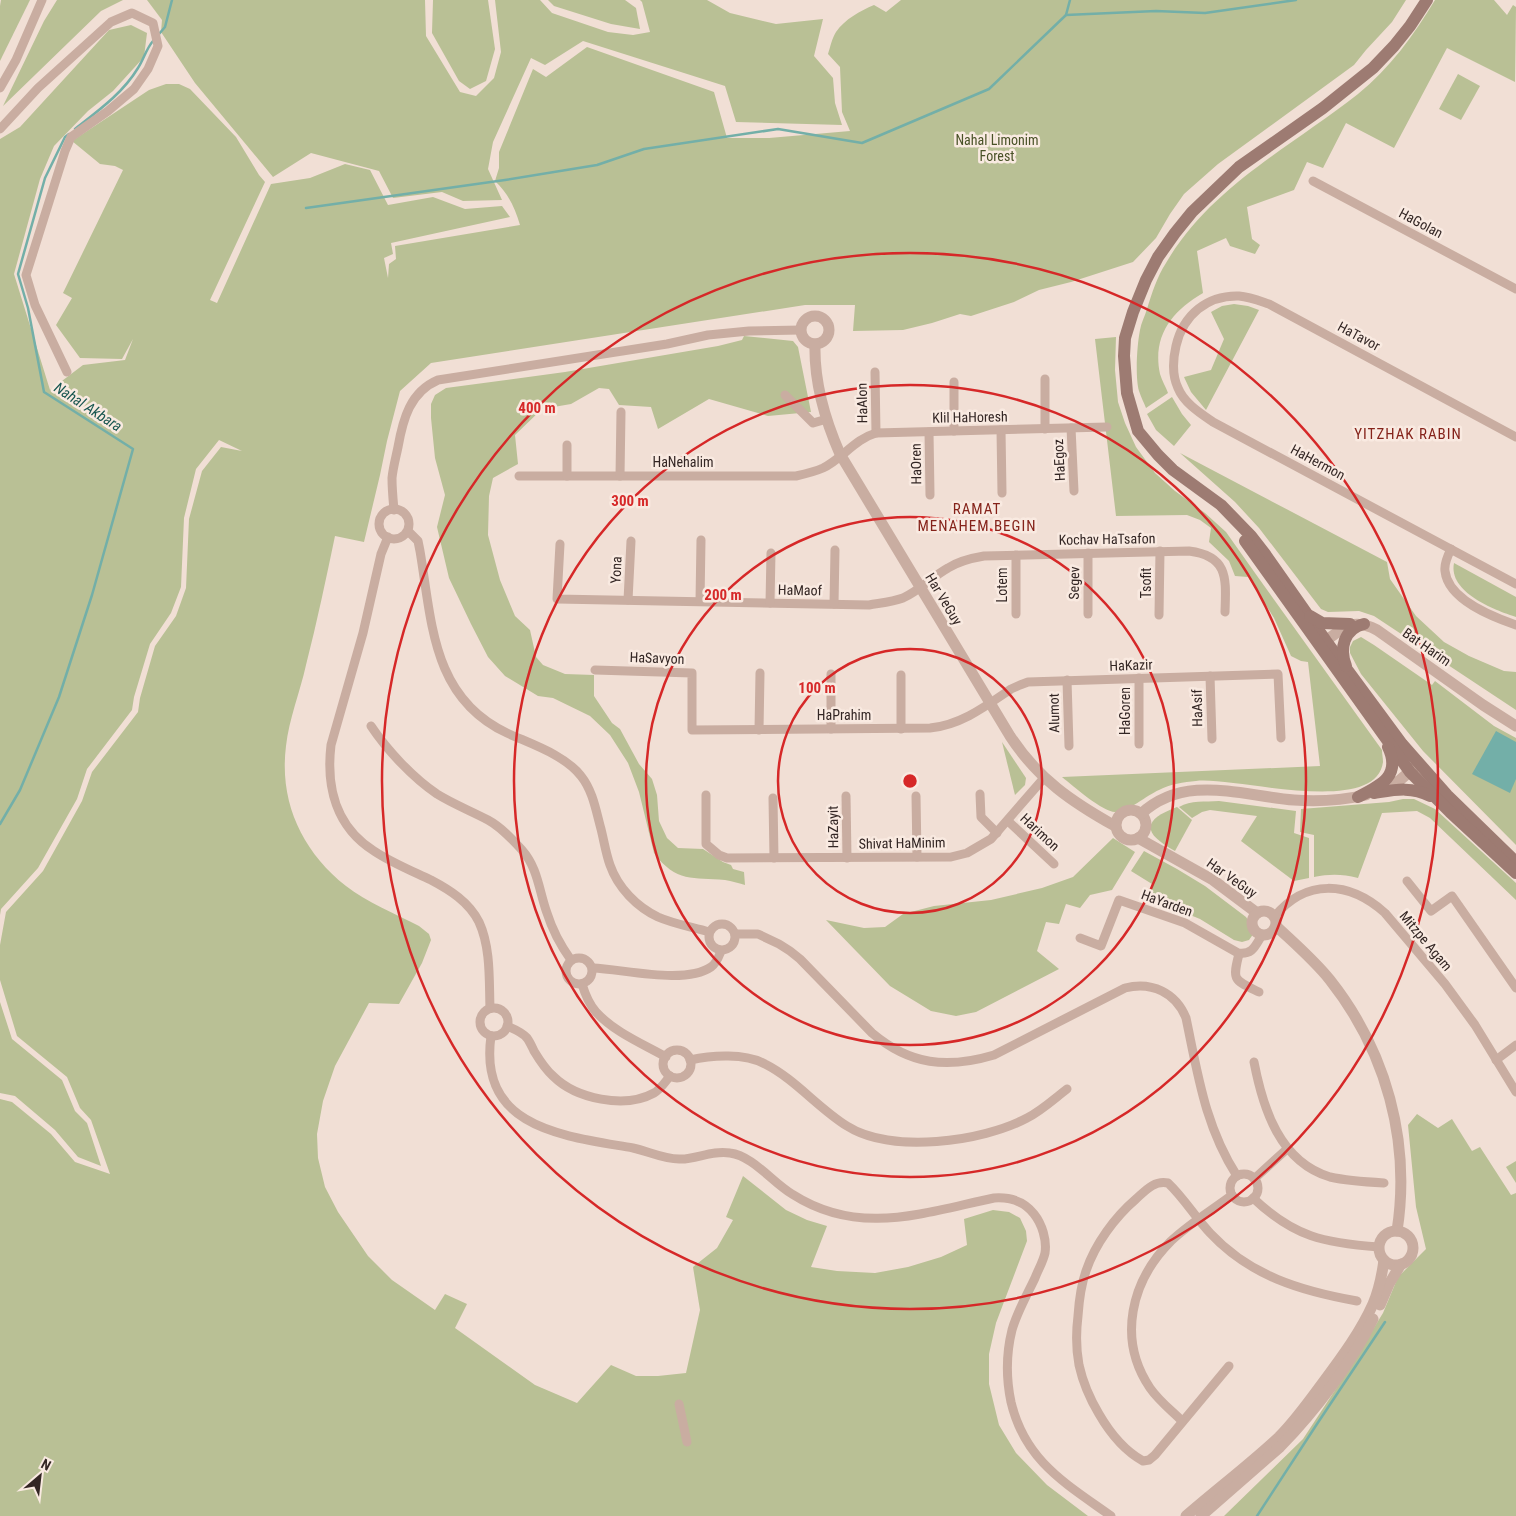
<svg xmlns="http://www.w3.org/2000/svg" width="1516" height="1516" viewBox="0 0 1516 1516" font-family="'Roboto Condensed',sans-serif">
<style>
.green{fill:#b9c095}
.water{fill:#73afa8}
.lines{fill:none;stroke-linecap:round;stroke-linejoin:round}
.stream{stroke:#73afa8;stroke-width:2.5}
.minor{stroke:#c9ada1;stroke-width:9}
.tertiary{stroke:#c9ada1;stroke-width:11}
.secondary{stroke:#9d7b72;stroke-width:12}
.ring{fill:none;stroke:#d62828;stroke-width:2.5}
.labels{text-anchor:middle;dominant-baseline:central;stroke-width:5;stroke-linejoin:round;paint-order:stroke}
.park-label{font-size:14px;fill:#495227;stroke:#f9eae1}
.street-label{font-size:14px;fill:#332624;stroke:#f9eae1}
.water-label{font-size:15px;font-style:italic;fill:#185650;stroke:#f9eae1}
.neighbourhood-label{font-size:15px;letter-spacing:1px;fill:#85231a;stroke:#f9eae1}
.centre{fill:#d62828;stroke:#f9eae1;stroke-width:2.5}
.ring-label{font-size:15px;text-anchor:middle;font-weight:bold;fill:#d62828;stroke:#f9eae1;stroke-width:5;stroke-linejoin:round;paint-order:stroke}
</style>
<rect width="100%" height="100%" fill="#f1dfd5"/>
<!-- green -->
<g class="green">
<path d="M1 0H30L0 61V6Z"/>
<path d="M57 0H123L101 11 3 106 44 21Z"/>
<path d="M147 0H425L426 36 460 92 476 96 494 78 501 52 495 0H540L552 13 608 32 633 35 650 32 642 2 640 0H707L730 13 776 24 823 19 814 56 833 78 835 103 842 125 736 122 725 86 583 41 545 65 531 58 493 142 488 169 502 200 463 201 442 192 393 198 379 171 311 153 273 177 195 83 161 32 162 20Z"/>
<path d="M433 0H488L495 49 486 81 470 89 459 81 432 33Z"/>
<path d="M548 0H625L636 8 640 29 611 24 554 6Z"/>
<path d="M901 0H1406L1392 22 1366 50 1354 65 1218 164 1184 194 1170 214 1156 238 1133 262 1071 282 1039 290 1014 302 971 316 960 314 932 323 903 330 853 331 855 305H805L431 363 400 391 387 441 380 475 364 542 335 536C326 579 317 622 306 665 300 692 289 719 286 746 279 802 302 851 346 886 366 902 396 914 419 926L429 934 431 940 422 963 399 1004 369 1003 335 1066 323 1101 317 1134 318 1158 325 1187 338 1212 368 1256 392 1280 435 1310 445 1294 467 1304 455 1328 535 1385 577 1403 611 1365 636 1376H658L686 1373 700 1310 693 1267 717 1248 733 1220 726 1217 743 1176 786 1210 807 1220 827 1226 811 1267 837 1271 875 1273 908 1267 941 1257 967 1245 964 1219 993 1210 1009 1212 1020 1218 1026 1231 1027 1241 996 1323 989 1354V1384L999 1425 1016 1453 1047 1485 1088 1516H0V1099L12 1102 51 1134 75 1162 110 1174 91 1120 80 1108 67 1077 17 1036 0 980V945L6 912 43 871 82 801 92 772 138 712 140 698 155 646 176 616 186 588 189 519 202 471 221 447 242 451 219 440 196 469 184 518 181 587 171 613 150 644 134 697 132 710 87 769 77 799 38 868 1 909 0 915V139L20 127 109 30 131 25 147 33 144 57 113 91 88 111 54 146 40 179 14 274 50 390 83 365 125 360 133 339 122 359 80 358 56 325 72 298 63 293 123 170 115 166 100 164 72 141 149 90 166 84H179L190 89 236 137 259 175 265 182 210 300 217 303 271 184 310 178 345 164 370 170 388 205 433 197 465 209 502 206 510 217 391 243 393 254 384 258 388 278 389 264 396 259 395 246 520 225C515 208 508 193 495 181L499 168V152L533 69 546 77 587 47 714 92 727 138H769L850 131 842 112 840 67 828 54C830 48 832 38 836 32 845 19 860 11 874 5L886 12Z"/>
<path d="M1435 0H1494L1507 15 1513 5 1516 7 1515 82 1447 48 1394 148 1346 123 1323 168 1307 162 1294 190 1247 207 1252 239 1260 245 1255 254 1230 246 1226 238 1197 251 1203 293C1172 311 1152 336 1160 374 1162 381 1166 387 1168 393L1146 408C1144 403 1141 397 1139 391 1135 377 1137 345 1140 330 1141 323 1145 316 1147 309 1152 293 1157 277 1166 263 1211 186 1291 147 1358 94 1390 68 1414 35 1435 0Z"/>
<path d="M1458 74 1480 86 1461 120 1439 109Z"/>
<path d="M1234 304 1248 306 1259 310 1206 410 1191 392 1184 377 1211 370 1224 339 1211 312 1222 306Z"/>
<path d="M744 336 793 341 798 347 811 412 768 416 709 399 658 429 651 407 619 405 609 389 599 388 571 404 542 409 515 435 518 464 493 478 489 496 488 535 500 580 515 616 530 630 536 657 543 665 565 674 594 675V696L612 723 620 729 639 764 652 779 657 795 659 821 667 838 678 848 703 849 723 862 731 865 733 869 744 872 745 885C738 883 732 881 725 880 693 877 676 883 654 853L639 792 628 763 610 735 590 716 553 698 538 696 505 676 488 657 471 624 449 578 437 527 445 495 435 458 431 418V404L435 395 446 388 565 372 718 346 742 340Z"/>
<path d="M1116 337 1115 370 1118 402 1125 423 1136 447 1155 473 1175 491 1205 513 1226 532 1255 573 1382 750C1382 754 1383 758 1383 762 1376 818 1232 776 1196 781 1184 782 1170 784 1159 790 1147 795 1128 812 1115 812 1103 812 1073 786 1062 777L1320 766 1308 662 1301 661 1291 656 1274 618 1248 577 1235 576 1229 561 1209 542 1211 528 1200 520 1187 515 1116 516 1095 339Z"/>
<path d="M1172 397 1182 414 1191 425 1174 446 1156 430 1147 414Z"/>
<path d="M1180 453 1387 562 1390 579 1416 616 1444 642 1469 656 1504 671 1516 672V710L1374 616 1359 611 1328 612 1321 609 1259 528 1235 502Z"/>
<path d="M1454 563 1516 597V617C1494 610 1448 592 1454 563Z"/>
<path d="M1361 637 1374 645 1432 685 1435 681 1494 726 1516 738V845L1423 751 1361 674 1350 653V647L1353 641Z"/>
<path d="M1002 742 1026 778 1025 785 1015 795Z"/>
<path d="M1403 799H1414L1435 809 1516 883V900L1430 818 1417 811 1382 813 1358 878C1342 874 1330 874 1314 877V835L1300 832 1301 809 1389 802Z"/>
<path d="M1219 801 1296 811 1294 833 1309 838V878L1294 881 1241 841 1257 816 1210 810 1202 812 1192 818 1179 807C1191 800 1205 802 1219 801Z"/>
<path d="M1177 807 1192 820 1175 851C1142 833 1142 820 1177 807Z"/>
<path d="M1113 838 1135 852 1112 890 1090 895 1080 908 1066 904 1059 924 1046 922 1037 951 1059 969 976 1012 956 1016 931 1011 890 986 826 920 864 928 885 927 903 914 934 906 991 900 1042 888 1073 877Z"/>
<path d="M1144 851 1177 869 1205 886 1246 917 1252 926 1254 933 1249 940 1242 942 1234 940 1200 919 1148 898 1152 884 1131 871Z"/>
<path d="M0 1002 12 1039 62 1080 75 1111 87 1123 101 1166 78 1157 55 1130 15 1096 0 1093Z"/>
<path d="M1417 1114 1438 1128 1452 1119 1472 1151 1480 1147 1511 1195 1516 1193V1516H1224L1303 1439 1345 1375 1383 1313 1398 1277 1426 1249 1416 1207 1408 1125Z"/>
<path d="M1516 1161V1183L1506 1167Z"/>
</g>
<!-- water -->
<path class="water" d="M1496 731 1516 742V779L1510 793 1472 774Z"/>
<g class="lines">
<!-- stream -->
<g class="stream">
<path d="M1066 15 1156 11 1205 13 1296 0"/>
<path d="M159 34 165 27 172 0"/>
<path d="M75 129C98 111 123 93 138 68 144 59 146 49 153 41"/>
<path d="M306 208 505 180 597 165 644 149 778 129 862 143 989 89 1066 15 1070 0"/>
<path d="M0 824 20 790 59 697 92 595 133 449 44 392 28 308 18 274 45 178 65 137 69 134"/>
<path d="M1257 1516 1317 1424 1385 1322"/>
</g>
<!-- minor -->
<g class="minor">
<path d="M0 88 16 60 42 0"/>
<path d="M0 129 38 88 111 22 132 13 153 23 158 46 148 69 134 89 108 111 71 137 65 151 26 275 35 305 67 372"/>
<path d="M1313 181 1516 289"/>
<path d="M875 372 876 433"/>
<path d="M1045 379V429"/>
<path d="M954 382V431"/>
<path d="M785 395 813 423 827 419"/>
<path d="M1071 428 1074 491"/>
<path d="M1001 430 1002 493"/>
<path d="M929 432 930 495"/>
<path d="M1516 437 1269 304C1260 301 1250 297 1239 296 1207 295 1183 315 1176 346 1173 359 1172 375 1178 388 1184 403 1200 413 1213 422L1516 584"/>
<path d="M519 476H796C805 474 814 472 823 468 842 459 855 439 876 433L1107 427"/>
<path d="M567 476V445"/>
<path d="M620 476 621 412"/>
<circle cx="394" cy="524" r="15"/>
<path d="M394 510C393 499 392 489 392 478 393 468 396 457 398 447 403 419 410 392 438 380L667 344 708 335 749 331 801 330"/>
<path d="M408 531 418 541 420 551C432 622 432 698 507 733 531 744 565 755 581 776 593 791 596 811 601 829 604 841 606 854 610 865 618 888 637 907 658 917 674 924 692 927 709 932"/>
<path d="M388 537 381 554 363 633 331 745C326 787 336 827 374 851 392 863 412 871 431 880 450 890 469 902 479 922 491 948 489 981 490 1008"/>
<path d="M560 544 557 599 869 605C880 603 892 602 903 598 920 590 932 577 948 568 959 561 972 558 984 556L1189 551C1229 556 1226 579 1225 612"/>
<path d="M1451 549C1448 555 1444 564 1445 571 1448 600 1493 617 1516 625"/>
<path d="M628 600 631 541"/>
<path d="M700 601 701 540"/>
<path d="M770 603 771 553"/>
<path d="M834 604 835 550"/>
<path d="M1016 614V555"/>
<path d="M1088 614V553"/>
<path d="M1159 615 1160 551"/>
<path d="M595 670 692 673V730L930 728C961 725 986 706 1011 689L1020 685 1028 682 1278 674 1281 738"/>
<path d="M901 675V729"/>
<path d="M1210 676 1212 739"/>
<path d="M1067 680 1069 746"/>
<path d="M371 726C387 750 413 778 437 794 453 804 471 811 488 820 501 827 512 839 522 850 538 868 539 891 547 913 552 929 561 946 571 960"/>
<path d="M831 729V674"/>
<path d="M759 730 760 673"/>
<path d="M1139 744V678"/>
<path d="M980 794 981 817 997 833"/>
<path d="M706 795V844L719 855 727 858 951 857 967 853 991 839 1044 778"/>
<path d="M846 796 847 858"/>
<path d="M916 796 917 857"/>
<path d="M773 798 774 858"/>
<path d="M1008 821 1054 864"/>
<path d="M1407 881 1431 911 1452 896 1516 988"/>
<path d="M1274 917C1306 878 1349 881 1385 913L1445 984 1475 1025 1516 1092"/>
<circle cx="722" cy="937" r="13"/>
<path d="M735 934H758L779 944 790 951 800 959 872 1033C910 1065 947 1069 994 1055L1125 988C1152 981 1176 993 1186 1018 1198 1075 1205 1126 1237 1176"/>
<path d="M1080 938 1101 946 1119 900 1185 923 1238 953C1253 955 1255 946 1262 935"/>
<path d="M1239 954C1232 981 1234 980 1259 992"/>
<circle cx="579" cy="971" r="13"/>
<path d="M593 968C623 969 685 985 711 967 717 963 719 956 721 951"/>
<path d="M582 984C585 994 589 1004 596 1012 614 1032 643 1044 666 1057"/>
<circle cx="494" cy="1022" r="14"/>
<path d="M507 1026C514 1029 522 1032 527 1038 530 1042 532 1047 534 1051 540 1061 545 1069 553 1076 576 1099 625 1109 654 1093 661 1089 665 1082 670 1076"/>
<path d="M491 1036C478 1129 565 1136 633 1148 648 1151 665 1160 681 1159 697 1159 712 1150 730 1153 753 1156 772 1182 792 1194 859 1237 922 1213 994 1198 1009 1197 1024 1201 1034 1214 1042 1224 1047 1240 1045 1253 1043 1262 1038 1270 1035 1278 1027 1295 1017 1312 1012 1330 1006 1354 1006 1378 1011 1402 1025 1461 1065 1483 1111 1516"/>
<circle cx="677" cy="1064" r="14"/>
<path d="M690 1060C712 1055 745 1053 765 1064 795 1079 818 1108 847 1126 891 1154 982 1142 1027 1118 1041 1111 1054 1099 1067 1089"/>
<path d="M1496 1060 1516 1045"/>
<path d="M1254 1062C1263 1109 1280 1162 1330 1177 1348 1181 1366 1182 1384 1183"/>
<circle cx="1244" cy="1188" r="14"/>
<path d="M1254 1179 1287 1149"/>
<path d="M1253 1198C1294 1237 1324 1243 1379 1247"/>
<path d="M1229 1366 1155 1455 1149 1460 1143 1461C1125 1451 1110 1433 1099 1414 1090 1399 1083 1383 1079 1365 1076 1349 1076 1332 1078 1316 1079 1301 1081 1285 1086 1271 1095 1244 1115 1217 1136 1199 1145 1191 1154 1180 1168 1183 1184 1198 1195 1217 1210 1233 1250 1276 1301 1291 1357 1301"/>
<path d="M679 1404 687 1442"/>
<path d="M1182 1421C1171 1410 1159 1401 1150 1388 1117 1339 1131 1281 1171 1241 1189 1224 1212 1210 1232 1195"/>
</g>
<!-- tertiary -->
<g class="tertiary">
<circle cx="815" cy="330" r="14"/>
<path d="M815 344C814 382 825 420 840 454L1010 736C1038 779 1072 802 1115 826"/>
<path d="M1320 645C1342 630 1350 616 1377 630L1483 705 1516 726"/>
<path d="M1382 790 1400 780 1415 767"/>
<circle cx="1131" cy="825" r="15"/>
<path d="M1141 814C1185 773 1242 796 1294 800 1318 802 1343 800 1366 795"/>
<path d="M1138 838 1213 880 1257 913"/>
<circle cx="1264" cy="923" r="12"/>
<path d="M1276 926C1294 943 1314 960 1330 980 1386 1051 1411 1141 1397 1231"/>
<circle cx="1396" cy="1248" r="17"/>
<path d="M1380 1305 1389 1284 1401 1264"/>
<path d="M1186 1516C1217 1489 1249 1465 1279 1437 1296 1420 1310 1400 1324 1381 1342 1357 1361 1331 1373 1304 1379 1290 1382 1275 1384 1260"/>
<path d="M1201 1516 1280 1447C1314 1412 1352 1363 1373 1319"/>
</g>
<!-- secondary -->
<g class="secondary">
<path d="M1427 0 1410 26 1394 46 1373 68 1323 108 1239 167 1192 212 1175 233 1158 257 1146 280 1133 312 1125 338 1124 356 1127 393 1138 431 1158 455 1173 470 1221 505 1251 536 1265 554 1326 641 1402 744 1447 795 1516 862"/>
<path d="M1245 541 1410 772 1450 812 1516 873"/>
<path d="M1310 616 1322 623 1350 624"/>
<path d="M1346 666C1339 648 1344 629 1364 624"/>
<path d="M1374 793C1394 790 1411 786 1430 796"/>
<path d="M1358 797C1380 786 1402 776 1388 747"/>
</g>
</g>
<!-- distance rings -->
<g class="ring">
<circle cx="910" cy="781" r="132"/>
<circle cx="910" cy="781" r="264"/>
<circle cx="910" cy="781" r="396"/>
<circle cx="910" cy="781" r="528"/>
</g>
<g class="labels">
<!-- park labels -->
<g class="park-label">
<text x="997" y="140">Nahal Limonim<tspan x="997" dy="16">Forest</tspan></text>
</g>
<!-- street labels -->
<g class="street-label">
<text transform="translate(1421 223) rotate(28)">HaGolan</text>
<text transform="translate(1359 336) rotate(28)">HaTavor</text>
<text transform="translate(862 403) rotate(-91)">HaAlon</text>
<text transform="translate(970 417) rotate(-1)">Klil HaHoresh</text>
<text transform="translate(1059 460) rotate(-93)">HaEgoz</text>
<text x="683" y="462">HaNehalim</text>
<text transform="translate(1318 462) rotate(28)">HaHermon</text>
<text transform="translate(916 464) rotate(-91)">HaOren</text>
<text transform="translate(1107 539) rotate(-1)">Kochav HaTsafon</text>
<text transform="translate(616 570) rotate(-87)">Yona</text>
<text transform="translate(1074 583) rotate(-89)">Segev</text>
<text transform="translate(1146 583) rotate(-90)">Tsofit</text>
<text transform="translate(1002 585) rotate(-90)">Lotem</text>
<text transform="translate(800 590) rotate(1)">HaMaof</text>
<text transform="translate(944 599) rotate(59)">Har VeGuy</text>
<text transform="translate(1427 647) rotate(35)">Bat Harim</text>
<text transform="translate(657 658) rotate(2)">HaSavyon</text>
<text transform="translate(1131 665) rotate(-2)">HaKazir</text>
<text transform="translate(1197 708) rotate(-91)">HaAsif</text>
<text transform="translate(1125 711) rotate(-90)">HaGoren</text>
<text transform="translate(1054 713) rotate(-91)">Alumot</text>
<text x="844" y="715">HaPrahim</text>
<text transform="translate(833 827) rotate(-91)">HaZayit</text>
<text transform="translate(1040 832) rotate(43)">Harimon</text>
<text transform="translate(902 843) rotate(-1)">Shivat HaMinim</text>
<text transform="translate(1232 878) rotate(35)">Har VeGuy</text>
<text transform="translate(1167 903) rotate(20)">HaYarden</text>
<text transform="translate(1426 941) rotate(50)">Mitzpe Agam</text>
</g>
<!-- water labels -->
<g class="water-label">
<text transform="translate(88 407) rotate(33)">Nahal Akbara</text>
</g>
<!-- neighbourhood labels -->
<g class="neighbourhood-label">
<text x="1408" y="434">YITZHAK RABIN</text>
<text x="977" y="509">RAMAT<tspan x="977" dy="17">MENAHEM BEGIN</tspan></text>
</g>
</g>
<circle cx="910" cy="781" r="8" class="centre"/>
<g class="ring-label">
<text x="537" y="413">400 m</text>
<text x="630" y="506">300 m</text>
<text x="723" y="600">200 m</text>
<text x="817" y="693">100 m</text>
</g>
<!-- north arrow -->
<g transform="translate(40 1476) rotate(28)" stroke="#f9eae1" stroke-width="4" paint-order="stroke">
<path d="M0-4L9 19L0 12L-9 19Z" fill="#332624"/>
<text y="-8" font-size="14" font-weight="bold" text-anchor="middle" fill="#332624">N</text>
</g>
</svg>
